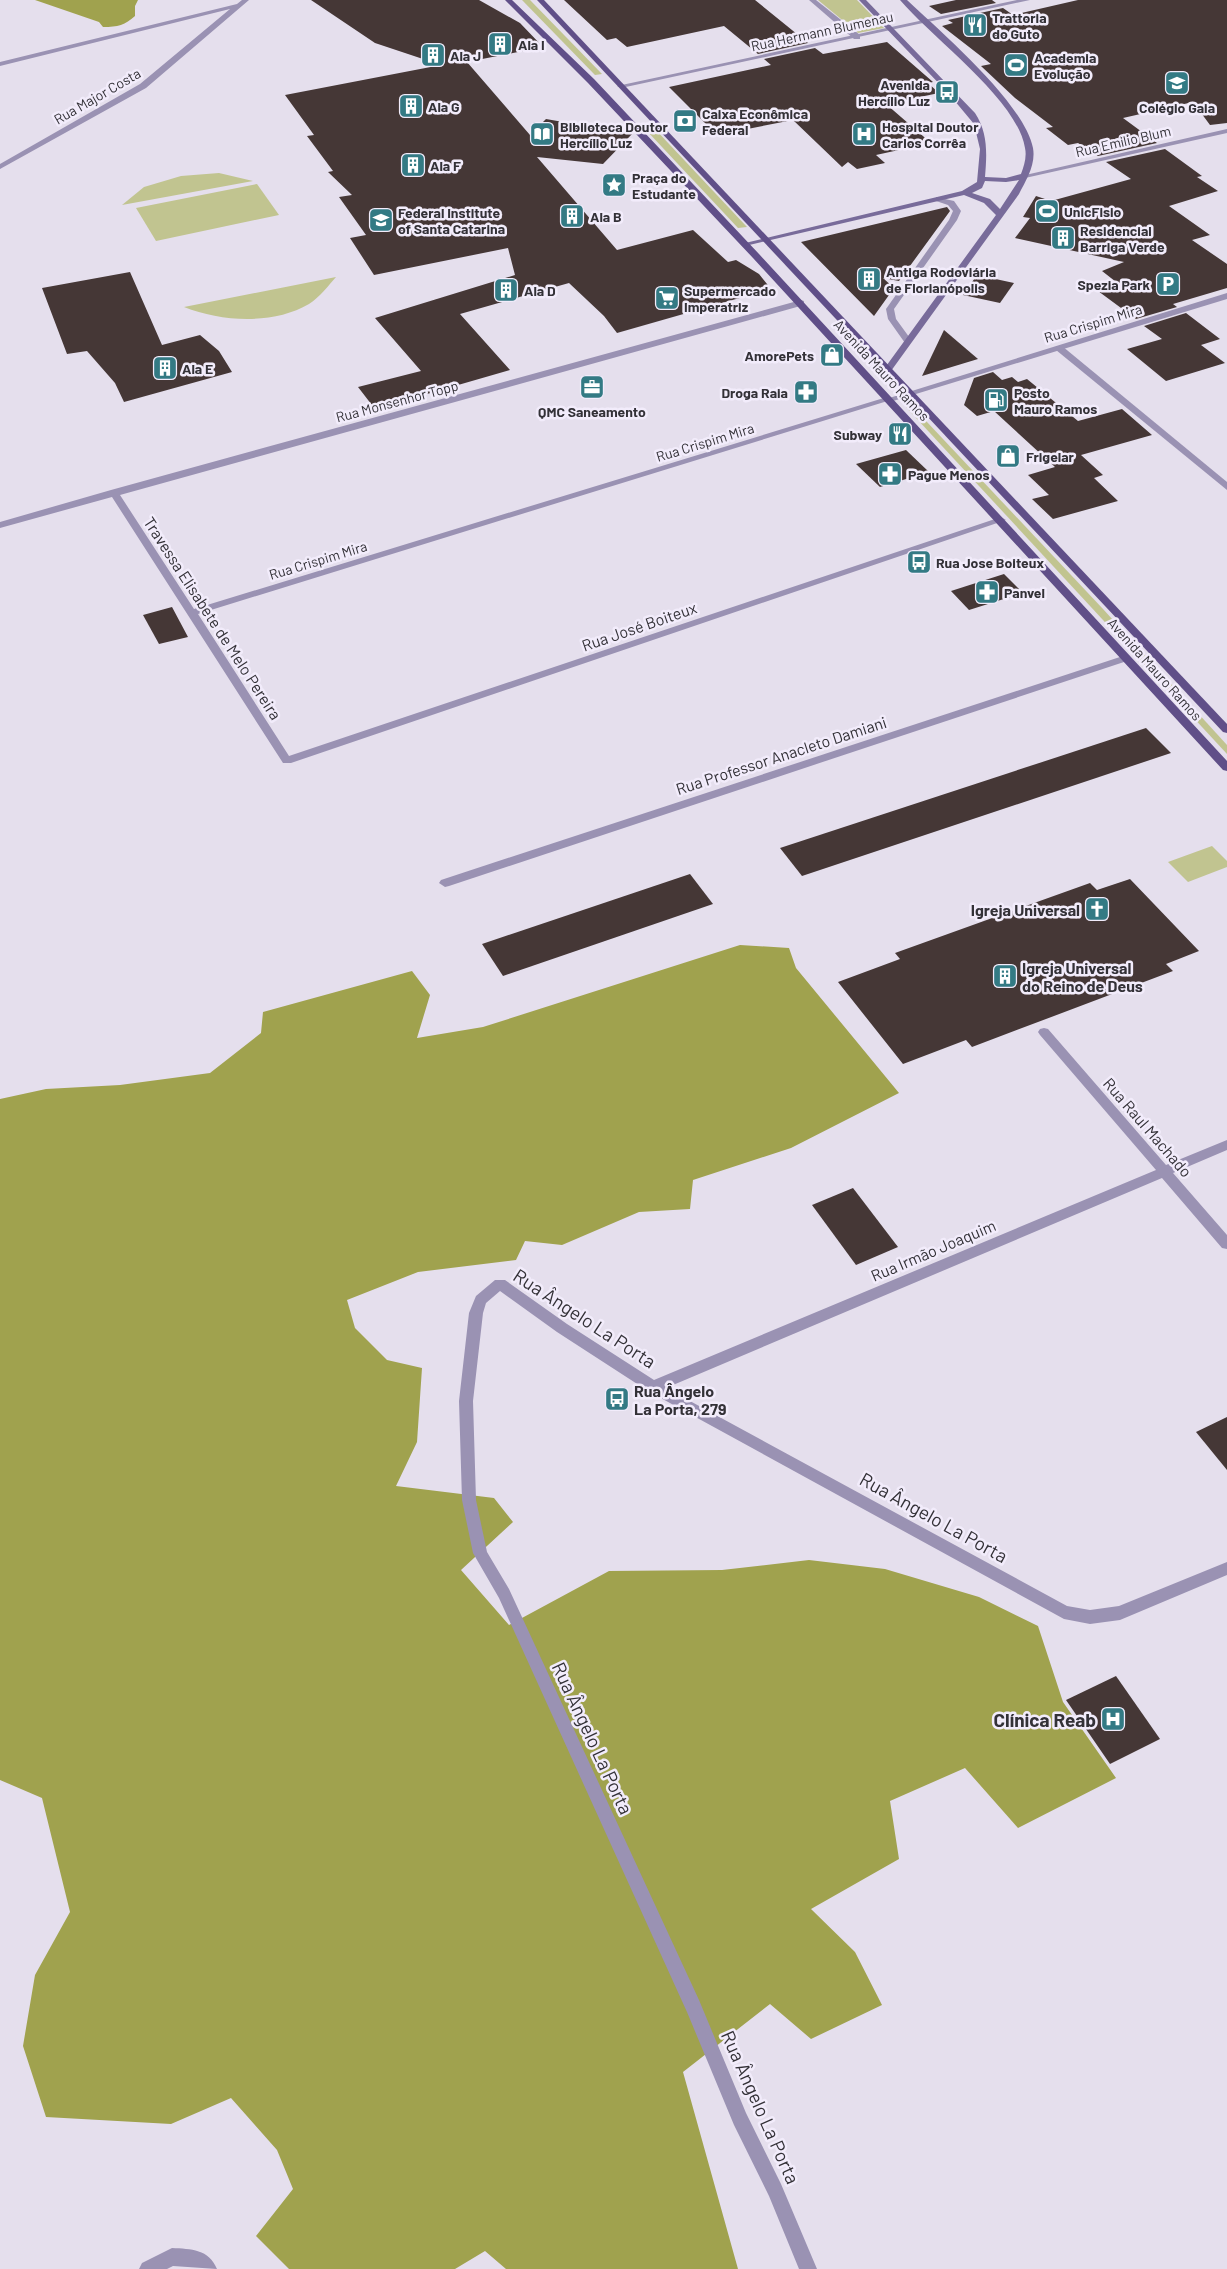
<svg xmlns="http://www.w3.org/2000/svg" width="1227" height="2269" viewBox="0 0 1227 2269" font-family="Barlow,sans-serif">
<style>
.green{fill:#c1c490}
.forest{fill:#a0a24e}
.building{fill:#453736}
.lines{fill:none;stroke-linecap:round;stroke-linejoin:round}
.minor{fill:#9a92b3;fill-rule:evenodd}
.tertiary{fill:#9a92b3;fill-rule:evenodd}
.secondary{fill:#786b9a;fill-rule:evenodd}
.primary{fill:#604f88;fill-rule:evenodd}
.labels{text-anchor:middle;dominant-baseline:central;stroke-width:5;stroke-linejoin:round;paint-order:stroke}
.far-poi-label{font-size:14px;font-weight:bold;fill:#333137;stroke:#f2ecfb;text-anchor:start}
.far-street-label{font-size:14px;fill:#333137;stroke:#f2ecfb}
.street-label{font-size:16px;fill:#333137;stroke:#f2ecfb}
.poi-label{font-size:16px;font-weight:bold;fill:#333137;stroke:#f2ecfb;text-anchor:start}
.near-street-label{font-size:19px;fill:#333137;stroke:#f2ecfb}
.near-poi-label{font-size:19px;font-weight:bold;fill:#333137;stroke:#f2ecfb;text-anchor:end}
</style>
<rect width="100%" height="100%" fill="#e5dfed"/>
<!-- green -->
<g class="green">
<path d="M522 0H530L602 74 595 75Z"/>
<path d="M818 0H857L884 28 858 33Z"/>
<path d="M655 129 747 227 738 228 647 131Z"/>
<path d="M219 173 253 181 122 205 144 187 181 176Z"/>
<path d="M257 184 279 215 156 241 136 208Z"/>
<path d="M336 277C328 286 320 297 309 304 273 325 222 322 184 307Z"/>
<path d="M911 405 1103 609 1227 745V754L905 406Z"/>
<path d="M1212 846 1227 861V867L1188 882 1168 862Z"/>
</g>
<!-- forest -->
<g class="forest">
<path d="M35 0H138L135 6V16C125 25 118 27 103 27L99 22Z"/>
<path d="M740 945 789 948 796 968 899 1093 791 1148 693 1180 690 1209 639 1212 562 1245 525 1241 516 1260 418 1272 347 1300 355 1328 387 1360 422 1368 417 1442 396 1486 494 1498 513 1522 461 1570 509 1625 609 1571 722 1570 809 1560 885 1569 979 1597 1038 1626 1063 1702 1116 1778 1018 1828 965 1768 890 1801 899 1859 811 1909 855 1952 882 2005 811 2039 770 2004 683 2072 738 2269H506L485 2251 455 2269H289L256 2236 293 2189 277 2150 231 2098 171 2124 46 2117 23 2046 35 1975 70 1912 42 1798 0 1780V1099L46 1089 120 1085 210 1073 261 1033 263 1012 412 971 430 995 417 1038 483 1027Z"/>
</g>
<!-- building -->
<g class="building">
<path d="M311 0H479L520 23 543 47 467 62 530 135 546 119 632 134 603 164 537 157 617 250 693 230 728 262 736 260 759 274 771 289 617 333 604 316 569 283 460 314 510 370 375 409 358 387 421 371 375 318 515 275 508 248 374 275 350 238 366 235 339 197 352 195 328 172 333 171 307 136 314 135 285 95 441 65 375 43Z"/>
<path d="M564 0H755L808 43 758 54 724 26 627 47 616 38 607 40Z"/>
<path d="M956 0H992L996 3 941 14 929 6Z"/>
<path d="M1078 0H1227V123L1210 125 1193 102 1123 118 1157 143 1098 156 1078 143 1068 145 1046 128 1053 127 1015 98 981 66 991 64 942 26 953 23 948 20 1003 8 1013 15Z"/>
<path d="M887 42 933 82 928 83 939 93 886 104 931 143 876 155 885 163 857 169 848 162 842 167 793 120 717 135 669 87 757 68 771 65 764 59 815 48 823 54Z"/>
<path d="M1165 149 1202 176 1197 177 1218 191 1169 206 1210 235 1192 240 1227 264V288L1173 304 1177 307 1136 319 1098 291 1120 285 1102 271 1124 262 1015 238 1030 218 1023 217 1036 196 1051 201 1131 179 1106 162Z"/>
<path d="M947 207 950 211 899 281 883 278 894 288 874 316 801 242Z"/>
<path d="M130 272 162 345 200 335 219 351 232 372 124 402 115 383 87 351 67 354 42 288Z"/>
<path d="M977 275 1014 283 1000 303 963 295Z"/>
<path d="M1186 313 1220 339 1201 345 1225 363 1166 381 1127 349 1162 339 1144 326Z"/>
<path d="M944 330 978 359 922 376Z"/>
<path d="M993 372 1002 380 1012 377 1018 382 1027 379 1078 421 1122 409 1152 435 1081 455 1103 475 1094 478 1118 501 1053 519 1032 499 1049 495 1028 475 1055 467 994 411 977 416 964 405 974 378Z"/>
<path d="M906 450 929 472 880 487 856 464Z"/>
<path d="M1004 574 1023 593 969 610 951 591Z"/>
<path d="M172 607 188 637 159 644 143 615Z"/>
<path d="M1146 728 1171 753 802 876 780 848Z"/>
<path d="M690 874 713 904 503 976 482 944Z"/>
<path d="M1130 879 1199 951 1166 964 1173 971 972 1047 966 1040 903 1064 838 982 900 959 895 953 1090 883 1097 890Z"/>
<path d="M853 1188 898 1247 856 1265 812 1205Z"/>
<path d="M1227 1417V1470L1196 1432Z"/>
<path d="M1116 1676 1160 1739 1110 1764 1066 1700Z"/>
</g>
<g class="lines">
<!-- minor -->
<g class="minor">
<path d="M242 0H249L146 88 0 169V164L140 84 230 9 0 66V62L237 4Z"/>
<path d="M809 0H816L860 35V39H854Z"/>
<path d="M936 197 954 201 961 211 957 220 894 309 896 319 912 341 908 344 905 343 888 319 886 309 949 220 953 211 948 205 936 201Z"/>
<path d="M801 300 804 301V305L120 495 194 609 887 397 894 399 198 614 289 756 998 518 1001 517 1006 520 291 763H283L112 497 0 528V522L111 490Z"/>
<path d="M1056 346H1062L1227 482V490L1056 350Z"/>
<path d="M1126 655 1130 656V660L449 886 445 887 439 883 441 880Z"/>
<path d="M1044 1028 1048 1029 1166 1165 1227 1140V1150L1173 1173 1227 1235V1249L1222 1248 1162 1178 666 1388 1067 1606 1090 1610 1119 1606 1227 1562V1575L1120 1620 1090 1624 1064 1619 648 1391 557 1332 500 1291 486 1303 483 1313 473 1401 476 1500 487 1552 509 1589 699 2000 746 2113 781 2184 817 2269H799L769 2196 734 2125 687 2012 499 1598 473 1553 462 1500 459 1401 469 1313 476 1296 495 1280H505L567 1324 654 1380 1156 1170 1040 1035 1038 1032 1040 1029Z"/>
<path d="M172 2248C191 2249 209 2249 217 2269L173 2266 167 2269H139L142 2263Z"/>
</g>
<!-- tertiary -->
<g class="tertiary">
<path d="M1017 0H1030L621 88 617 86Z"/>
<path d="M1227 129V133L1025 178 1021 176Z"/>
<path d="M1227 293V299L893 401 886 399Z"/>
</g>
<!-- secondary -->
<path class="secondary" d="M859 0H866L975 113C988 133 987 153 985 177L1006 178 1021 174C1024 166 1027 157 1025 148 1017 99 932 38 900 0H907C941 32 1024 103 1033 148 1036 165 1026 180 1019 194L891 371 888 372 884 369 996 215 984 203 964 195 745 246 741 244 962 191 977 182 980 149 974 124 949 94ZM1019 180 1000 209 990 199 972 193 982 188 985 181 1006 182Z"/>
<!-- primary -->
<g class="primary">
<path d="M505 0H512L594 79 759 254 1227 761V771L1223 770 753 258 588 83Z"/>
<path d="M537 0H544L1227 724V733L1223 732Z"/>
</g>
</g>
<!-- icons -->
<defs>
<symbol id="restaurant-square" viewBox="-11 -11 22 22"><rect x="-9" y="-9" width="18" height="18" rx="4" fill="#337a84" stroke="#f2ecfb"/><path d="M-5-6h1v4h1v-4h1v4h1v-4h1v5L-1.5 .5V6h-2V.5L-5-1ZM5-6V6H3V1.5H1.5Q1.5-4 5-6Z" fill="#fff"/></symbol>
<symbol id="building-square" viewBox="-11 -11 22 22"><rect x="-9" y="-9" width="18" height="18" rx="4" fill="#337a84" stroke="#f2ecfb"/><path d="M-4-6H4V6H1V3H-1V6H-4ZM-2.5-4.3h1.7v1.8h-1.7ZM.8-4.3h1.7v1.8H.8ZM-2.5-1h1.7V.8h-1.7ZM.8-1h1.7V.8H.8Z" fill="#fff"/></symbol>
<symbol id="stadium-square" viewBox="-11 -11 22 22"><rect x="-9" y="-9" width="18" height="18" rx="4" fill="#337a84" stroke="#f2ecfb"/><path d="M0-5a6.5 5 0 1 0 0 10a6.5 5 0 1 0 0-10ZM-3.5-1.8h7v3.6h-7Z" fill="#fff"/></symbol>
<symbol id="school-square" viewBox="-11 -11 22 22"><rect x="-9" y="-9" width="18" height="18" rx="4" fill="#337a84" stroke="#f2ecfb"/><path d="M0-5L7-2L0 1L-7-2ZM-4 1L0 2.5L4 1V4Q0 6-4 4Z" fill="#fff"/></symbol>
<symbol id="bus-square" viewBox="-11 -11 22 22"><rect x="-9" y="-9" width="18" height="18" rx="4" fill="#337a84" stroke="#f2ecfb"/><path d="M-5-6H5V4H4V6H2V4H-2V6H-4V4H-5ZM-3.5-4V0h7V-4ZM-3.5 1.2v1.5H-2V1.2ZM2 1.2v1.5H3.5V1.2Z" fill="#fff"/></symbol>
<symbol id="bank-square" viewBox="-11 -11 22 22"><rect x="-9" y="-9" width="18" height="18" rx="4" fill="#337a84" stroke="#f2ecfb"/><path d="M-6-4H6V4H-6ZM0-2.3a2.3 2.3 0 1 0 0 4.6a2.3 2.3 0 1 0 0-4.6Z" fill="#fff"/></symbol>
<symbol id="library-square" viewBox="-11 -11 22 22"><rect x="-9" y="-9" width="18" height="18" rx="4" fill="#337a84" stroke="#f2ecfb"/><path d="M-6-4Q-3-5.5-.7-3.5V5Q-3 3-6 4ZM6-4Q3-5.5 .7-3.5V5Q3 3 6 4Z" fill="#fff"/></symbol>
<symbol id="hospital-square" viewBox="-11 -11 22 22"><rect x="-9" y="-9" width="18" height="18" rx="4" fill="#337a84" stroke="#f2ecfb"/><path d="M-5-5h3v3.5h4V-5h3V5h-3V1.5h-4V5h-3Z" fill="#fff"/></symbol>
<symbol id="sight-square" viewBox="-11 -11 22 22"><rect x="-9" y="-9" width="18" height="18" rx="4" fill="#337a84" stroke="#f2ecfb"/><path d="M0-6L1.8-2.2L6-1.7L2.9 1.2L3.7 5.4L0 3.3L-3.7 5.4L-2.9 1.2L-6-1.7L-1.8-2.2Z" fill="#fff"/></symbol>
<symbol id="university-square" viewBox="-11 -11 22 22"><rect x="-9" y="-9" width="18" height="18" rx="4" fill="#337a84" stroke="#f2ecfb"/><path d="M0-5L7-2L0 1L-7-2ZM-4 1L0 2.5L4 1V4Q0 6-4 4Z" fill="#fff"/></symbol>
<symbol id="parking-square" viewBox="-11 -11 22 22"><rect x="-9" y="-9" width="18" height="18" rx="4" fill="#337a84" stroke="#f2ecfb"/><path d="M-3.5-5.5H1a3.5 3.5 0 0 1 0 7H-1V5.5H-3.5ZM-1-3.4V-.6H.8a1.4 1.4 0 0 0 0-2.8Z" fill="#fff"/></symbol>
<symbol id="supermarket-square" viewBox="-11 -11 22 22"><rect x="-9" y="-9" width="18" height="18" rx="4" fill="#337a84" stroke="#f2ecfb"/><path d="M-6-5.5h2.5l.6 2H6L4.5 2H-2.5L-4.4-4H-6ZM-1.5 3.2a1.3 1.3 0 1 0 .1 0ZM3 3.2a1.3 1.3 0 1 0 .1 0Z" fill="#fff"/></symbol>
<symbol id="shop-square" viewBox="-11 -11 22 22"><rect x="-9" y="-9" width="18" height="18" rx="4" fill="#337a84" stroke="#f2ecfb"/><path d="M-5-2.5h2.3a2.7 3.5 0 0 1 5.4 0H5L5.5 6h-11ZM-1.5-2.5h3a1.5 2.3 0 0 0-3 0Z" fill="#fff"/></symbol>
<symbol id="office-square" viewBox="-11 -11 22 22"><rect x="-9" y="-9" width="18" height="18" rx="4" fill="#337a84" stroke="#f2ecfb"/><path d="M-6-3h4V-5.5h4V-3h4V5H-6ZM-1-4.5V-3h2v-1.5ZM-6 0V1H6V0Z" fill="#fff"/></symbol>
<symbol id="pharmacy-square" viewBox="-11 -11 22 22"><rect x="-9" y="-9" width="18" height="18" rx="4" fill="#337a84" stroke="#f2ecfb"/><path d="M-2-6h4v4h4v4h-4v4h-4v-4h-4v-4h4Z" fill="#fff"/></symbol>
<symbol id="fuel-square" viewBox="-11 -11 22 22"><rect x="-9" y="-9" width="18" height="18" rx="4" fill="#337a84" stroke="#f2ecfb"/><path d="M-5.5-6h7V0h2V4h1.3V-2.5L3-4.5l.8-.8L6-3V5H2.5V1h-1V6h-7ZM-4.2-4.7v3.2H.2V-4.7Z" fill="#fff"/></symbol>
<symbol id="church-square" viewBox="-11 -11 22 22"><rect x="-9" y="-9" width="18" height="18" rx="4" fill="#337a84" stroke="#f2ecfb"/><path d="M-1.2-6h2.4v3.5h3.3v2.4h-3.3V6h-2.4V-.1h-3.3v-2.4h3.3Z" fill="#fff"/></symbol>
</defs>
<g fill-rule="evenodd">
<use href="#restaurant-square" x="961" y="11" width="28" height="28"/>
<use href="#building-square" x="486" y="30" width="28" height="28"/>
<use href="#building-square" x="419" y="41" width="28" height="28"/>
<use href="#stadium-square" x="1002" y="51" width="28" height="28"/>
<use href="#school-square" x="1163" y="69" width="28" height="28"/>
<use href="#bus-square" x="933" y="78" width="28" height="28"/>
<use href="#building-square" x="397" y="92" width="28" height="28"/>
<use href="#bank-square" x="671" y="107" width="28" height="28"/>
<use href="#library-square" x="528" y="120" width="28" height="28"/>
<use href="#hospital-square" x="850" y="120" width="28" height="28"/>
<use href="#building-square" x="399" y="151" width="28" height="28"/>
<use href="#sight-square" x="600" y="171" width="28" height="28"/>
<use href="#stadium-square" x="1033" y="197" width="28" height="28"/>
<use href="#building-square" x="558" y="202" width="28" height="28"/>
<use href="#university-square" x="367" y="206" width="28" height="28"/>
<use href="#building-square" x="1049" y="224" width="28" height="28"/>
<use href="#building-square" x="855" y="265" width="28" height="28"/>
<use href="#parking-square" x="1154" y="270" width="28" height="28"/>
<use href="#building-square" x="492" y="276" width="28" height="28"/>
<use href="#supermarket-square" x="653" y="284" width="28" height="28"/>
<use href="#shop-square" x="818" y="341" width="28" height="28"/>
<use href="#building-square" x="151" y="354" width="28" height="28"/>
<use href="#office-square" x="578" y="373" width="28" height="28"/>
<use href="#pharmacy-square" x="792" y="378" width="28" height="28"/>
<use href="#fuel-square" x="982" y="386" width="28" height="28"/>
<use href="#restaurant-square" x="886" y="420" width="28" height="28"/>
<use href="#shop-square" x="994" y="442" width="28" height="28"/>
<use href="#pharmacy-square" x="876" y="460" width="28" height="28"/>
<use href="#bus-square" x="905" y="548" width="28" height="28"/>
<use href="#pharmacy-square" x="973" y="578" width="28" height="28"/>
<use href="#church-square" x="1083" y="895" width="28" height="28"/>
<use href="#building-square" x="991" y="962" width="28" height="28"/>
<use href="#bus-square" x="603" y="1385" width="28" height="28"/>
<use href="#hospital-square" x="1099" y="1705" width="28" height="28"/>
</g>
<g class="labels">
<!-- far-poi labels -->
<g class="far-poi-label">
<text x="992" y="17">Trattoria<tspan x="992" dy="16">do Guto</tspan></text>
<text x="518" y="44">Ala I</text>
<text x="450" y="55">Ala J</text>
<text x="1034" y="57">Academia<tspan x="1034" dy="16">Evolução</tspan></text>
<text x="930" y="84" text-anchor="end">Avenida<tspan x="930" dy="16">Hercílio Luz</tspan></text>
<text x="428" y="106">Ala G</text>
<text x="1177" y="107" text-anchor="middle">Colégio Gaia</text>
<text x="702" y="113">Caixa Econômica<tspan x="702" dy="16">Federal</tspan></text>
<text x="560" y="126">Biblioteca Doutor<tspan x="560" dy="16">Hercílio Luz</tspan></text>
<text x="882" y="126">Hospital Doutor<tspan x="882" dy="16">Carlos Corrêa</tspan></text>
<text x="430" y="165">Ala F</text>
<text x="632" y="177">Praça do<tspan x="632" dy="16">Estudante</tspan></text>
<text x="1064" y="211">UnicFisio</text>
<text x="398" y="212">Federal Institute<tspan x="398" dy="16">of Santa Catarina</tspan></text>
<text x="590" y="216">Ala B</text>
<text x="1080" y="230">Residencial<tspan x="1080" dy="16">Barriga Verde</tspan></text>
<text x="886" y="271">Antiga Rodoviária<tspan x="886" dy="16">de Florianópolis</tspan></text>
<text x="1150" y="284" text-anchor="end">Spezia Park</text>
<text x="524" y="290">Ala D</text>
<text x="684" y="290">Supermercado<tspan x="684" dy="16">Imperatriz</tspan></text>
<text x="814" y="355" text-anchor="end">AmorePets</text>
<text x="182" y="368">Ala E</text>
<text x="788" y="392" text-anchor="end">Droga Raia</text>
<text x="1014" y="392">Posto<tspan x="1014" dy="16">Mauro Ramos</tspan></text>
<text x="592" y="411" text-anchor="middle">QMC Saneamento</text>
<text x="882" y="434" text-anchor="end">Subway</text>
<text x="1026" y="456">Frigelar</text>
<text x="908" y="474">Pague Menos</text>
<text x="936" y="562">Rua Jose Boiteux</text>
<text x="1004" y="592">Panvel</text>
</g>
<!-- far-street labels -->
<g class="far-street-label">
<text transform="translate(822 31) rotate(-12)">Rua Hermann Blumenau</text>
<text transform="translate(97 96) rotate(-30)">Rua Major Costa</text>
<text transform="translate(1123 141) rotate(-13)">Rua Emílio Blum</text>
<text transform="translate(1093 323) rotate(-17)">Rua Crispim Mira</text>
<text transform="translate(882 370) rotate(47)">Avenida Mauro Ramos</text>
<text transform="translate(397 401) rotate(-15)">Rua Monsenhor Topp</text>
<text transform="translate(705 442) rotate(-17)">Rua Crispim Mira</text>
<text transform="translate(318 560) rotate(-17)">Rua Crispim Mira</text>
<text transform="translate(1155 669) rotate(48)">Avenida Mauro Ramos</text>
</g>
<!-- street labels -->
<g class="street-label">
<text transform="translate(213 618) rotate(57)">Travessa Elisabete de Melo Pereira</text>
<text transform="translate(639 626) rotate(-19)">Rua José Boiteux</text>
<text transform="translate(781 755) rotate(-18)">Rua Professor Anacleto Damiani</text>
<text transform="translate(1148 1127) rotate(49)">Rua Raul Machado</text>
<text transform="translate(933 1250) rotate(-23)">Rua Irmão Joaquim</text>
</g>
<!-- poi labels -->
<g class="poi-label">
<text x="1080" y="909" text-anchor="end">Igreja Universal</text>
<text x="1022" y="967">Igreja Universal<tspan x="1022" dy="18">do Reino de Deus</tspan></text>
<text x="634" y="1390">Rua Ângelo<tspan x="634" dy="18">La Porta, 279</tspan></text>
</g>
<!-- near-street labels -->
<g class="near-street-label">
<text transform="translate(585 1318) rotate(33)">Rua Ângelo La Porta</text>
<text transform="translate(934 1517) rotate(29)">Rua Ângelo La Porta</text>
<text transform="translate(593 1738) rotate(65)">Rua Ângelo La Porta</text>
<text transform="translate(761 2107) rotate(66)">Rua Ângelo La Porta</text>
</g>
<!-- near-poi labels -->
<g class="near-poi-label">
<text x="1096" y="1719">Clínica Reab</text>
</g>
</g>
</svg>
